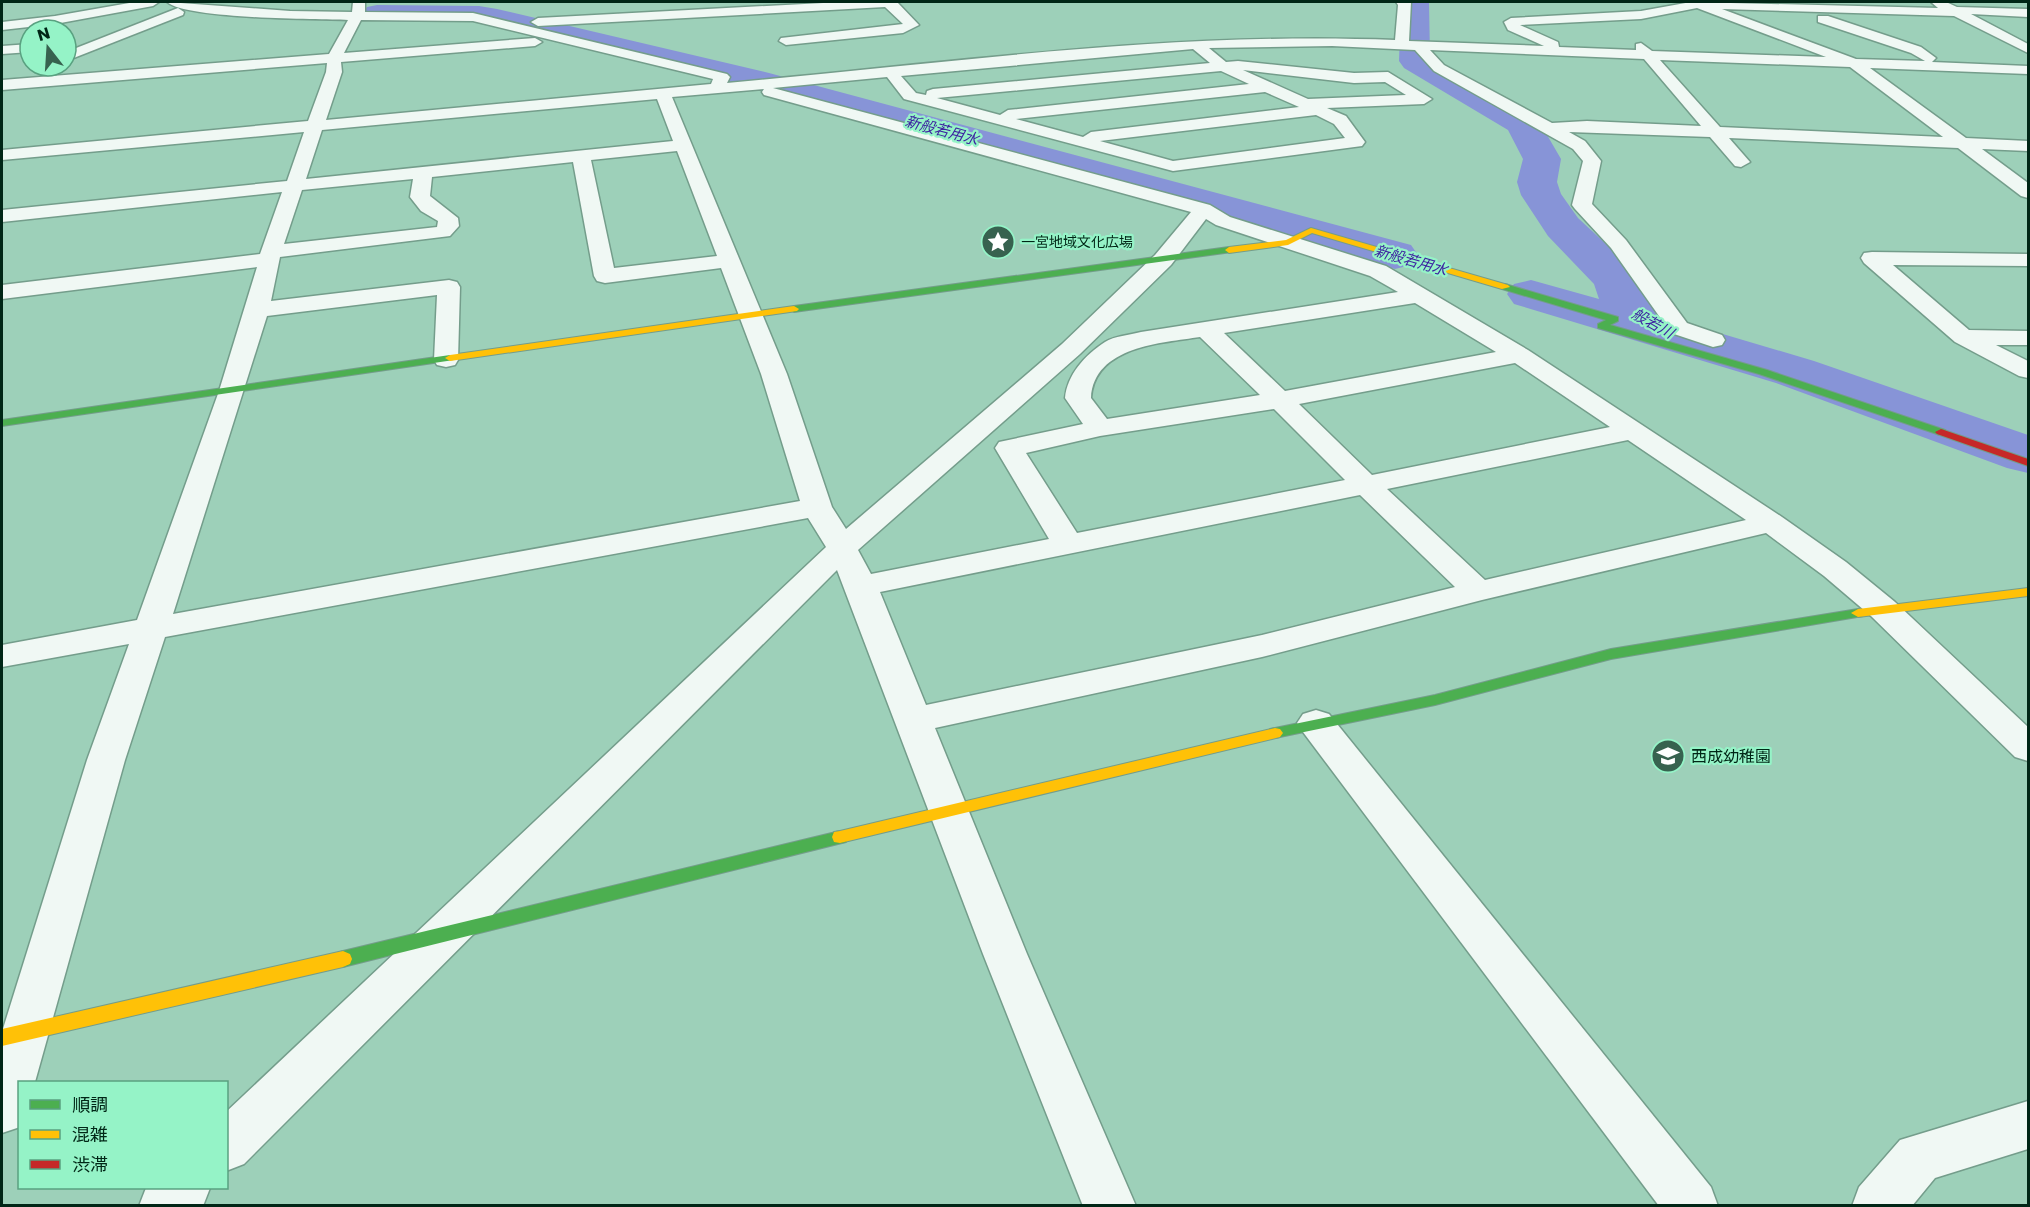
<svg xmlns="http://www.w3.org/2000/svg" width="2030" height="1207" viewBox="0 0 2030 1207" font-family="Poppins,'Noto Sans JP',sans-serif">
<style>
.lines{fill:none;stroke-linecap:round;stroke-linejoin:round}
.river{fill:#8794d7;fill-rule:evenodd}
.street-casing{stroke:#749d8b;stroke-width:3}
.fast-casing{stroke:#749d8b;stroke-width:2}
.slow-casing{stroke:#749d8b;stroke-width:2}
.jam-casing{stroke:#749d8b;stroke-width:2}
.street{fill:#f0f8f4;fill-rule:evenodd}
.fast{fill:#4caf50;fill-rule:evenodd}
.slow{fill:#ffc107;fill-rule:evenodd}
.jam{fill:#c62828;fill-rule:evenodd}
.labels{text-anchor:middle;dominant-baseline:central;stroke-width:4.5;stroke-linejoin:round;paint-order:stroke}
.far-poi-label{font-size:14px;fill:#002616;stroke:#95f3c7;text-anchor:start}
.far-water-label{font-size:15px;font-style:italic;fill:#3e24a1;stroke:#95f3c7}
.poi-label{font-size:16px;fill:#002616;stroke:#95f3c7;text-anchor:start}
</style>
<rect width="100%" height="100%" fill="#9dd0b9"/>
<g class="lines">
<!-- river -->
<g class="river">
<path d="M1401 2H1429L1430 57 1536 116 1561 159 1557 182 1561 194 1578 218 1633 269 1650 303 1689 324 1814 361 2028 435V473L2007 468 1776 383 1514 304 1507 294 1514 284 1531 280 1599 299 1594 284 1548 236 1521 195 1517 182 1523 159 1508 130 1404 68 1399 61Z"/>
<path d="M377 5 479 6 497 9 769 73 1411 245 1418 255 1411 265 1395 269 746 87 497 25 479 22 377 21 367 19 363 13 367 7Z"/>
</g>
<defs>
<g id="street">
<path d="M135 2H159L153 6 55 24 2 30V22L55 16Z"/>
<path d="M167 2 290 11 352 12 353 2H365V12L473 13 727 74 730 77 727 83C949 63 1172 31 1395 40L1398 5 1396 2H1411L1409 41 1544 46 1508 30 1504 22 1511 18 1641 11 1691 2 1938 8 1931 2H1946L1957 7 2028 9V17L1971 14 2028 44V53L1954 16 1722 9 1856 59 1925 61 1911 53 1818 22V16H1828L1921 47 1936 58 1932 62 2028 66V74L1870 68 1966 138 2028 141V151L1982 149 2028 183V198L2021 196 1958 148 1729 138 1750 162 1741 167 1735 166 1710 137 1569 132 1585 141 1601 161 1592 204 1626 240 1687 323 1722 335 1725 340 1722 345 1713 347 1671 333 1611 248 1575 209 1572 205 1583 161 1573 149 1434 71 1415 50 1332 46 1209 48 1226 62 1238 61 1354 73 1388 72 1432 99 1424 104 1327 108 1346 116 1365 142 1362 146 1173 171 904 99 887 77 773 88 1210 205 1230 217 1386 266 1528 350 1782 517 1846 562 1895 602 2028 727V761L2015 757 1871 616 1824 576 1766 533 1482 600 1262 657 935 728 1027 954 1136 1206H1083L983 954 837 570 244 1164 226 1171V1112L826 547 808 518 165 637 125 760 35 1082H20V1127L2 1133V1032L87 760 129 644 2 667V645L137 620 219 391 257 267 2 299V285L260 254 282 192 2 222V210L287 181 304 132 2 160V150L308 121 326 72 327 63 2 90V80L329 54 348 20C317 19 185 19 167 2ZM1697 8 1826 57 1652 51 1641 43 1636 44V50L1559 47 1558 42 1520 25 1641 19ZM361 20 473 21 713 79 711 84 326 120 342 72 341 62 535 46 542 42 535 38 344 53ZM1193 49 1210 63 933 89 927 91 926 95 916 93 901 76ZM1430 50 1644 59 1701 126 1587 121 1552 123 1444 65ZM1660 60 1850 67 1943 137 1720 127ZM1243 70 1354 83 1385 82 1406 95 1308 99ZM1221 71 1249 84 1008 110 1000 115 937 98ZM764 89 762 92 764 95 1191 212 1155 255 1062 344 846 529 832 507 787 374 672 97ZM1265 92 1299 107 1091 132 1083 137 1016 119ZM657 99 673 141 306 179 322 130ZM1316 115 1334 124 1345 138 1173 161 1100 141ZM677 151 717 256 614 268 591 160ZM573 162 594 276 597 281 605 283 721 268 761 374 800 501 173 614 267 316 437 295 434 360 437 365 446 367 455 365 458 360 460 287 457 282 449 280 271 301 280 257 450 236 459 226 458 218 430 196 432 177ZM413 179 410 197 421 211 438 221 437 227 284 244 302 190ZM1206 219 1216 225 1370 276 1398 292 1141 332C1130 335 1114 336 1105 342 1085 355 1067 375 1065 398L1083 424 999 442 995 448 1049 539 871 574 858 550 1080 354 1171 265ZM1415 303 1496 352 1285 391 1224 333ZM1200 337 1260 395 1107 419 1091 398C1094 346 1162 343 1200 337ZM1515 363 1610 427 1372 475 1299 404ZM1274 409 1345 480 1077 533 1026 453 1100 436ZM1628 440 1746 520 1485 580 1387 489ZM1360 495 1455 587 1262 635 926 705 880 592Z"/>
<path d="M842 2H897L919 25 903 33 786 45 779 41 781 38 903 24 885 7 538 26 531 22 538 18Z"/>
<path d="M178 8 184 12 183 15 66 61V52Z"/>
<path d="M30 44V52L2 54V46Z"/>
<path d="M1872 252 2028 254V266L1893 265 1969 330 2028 331V345H1996L2028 361V378L2019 376 1955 342 1864 263 1861 258 1864 253Z"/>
<path d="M1316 710 1329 714 1711 1187 1718 1206H1659L1303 732 1297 723 1303 714Z"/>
<path d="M2028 1101V1149L1935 1178 1912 1206H1852L1859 1187 1900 1140Z"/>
<path d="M146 1188H210L203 1206H139Z"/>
</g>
<g id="fast">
<path d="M1229 247 1233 250 1232 252 794 312 789 309 794 306Z"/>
<path d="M1505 284 1618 317V321L1610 325 1767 370 1945 430 1947 432 1941 435 1937 434 1759 374 1598 328V324L1606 320 1502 289 1500 287Z"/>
<path d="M450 355 455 358 454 360 2 426V420Z"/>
<path d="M1858 609 1863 610 1865 613 1863 616 1611 659 1435 705 1275 738 1270 737 1267 733 1270 729 1275 728 1435 695 1611 649Z"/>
<path d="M840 831 846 832 848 837 846 842 343 967 336 964 334 959 336 954 343 951Z"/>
</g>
<g id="slow">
<path d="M1311 228 1508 285 1510 287 1502 289 1312 233 1288 245 1229 253 1225 250 1229 247 1286 240Z"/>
<path d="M794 306 799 309 797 311 450 361 445 358 450 355Z"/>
<path d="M2028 588V596L1858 617 1851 613 1858 609Z"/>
<path d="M1275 728 1280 729 1283 733 1280 737 840 843 834 842 832 837 834 832 840 831Z"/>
<path d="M343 951 350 954 352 959 350 964 343 967 2 1046V1029Z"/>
</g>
<path id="jam" d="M1941 429 2028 459V466L1937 434 1935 432Z"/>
</defs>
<!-- street casing -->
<use href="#street" class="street-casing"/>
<!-- fast casing -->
<use href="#fast" class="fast-casing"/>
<!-- slow casing -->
<use href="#slow" class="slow-casing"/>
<!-- jam casing -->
<use href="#jam" class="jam-casing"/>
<!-- street -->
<use href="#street" class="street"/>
<!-- fast -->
<use href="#fast" class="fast"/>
<!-- slow -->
<use href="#slow" class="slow"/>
<!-- jam -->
<use href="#jam" class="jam"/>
</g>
<!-- icons -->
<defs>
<symbol id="sight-disc" viewBox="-11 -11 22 22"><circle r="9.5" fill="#37624f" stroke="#95f3c7"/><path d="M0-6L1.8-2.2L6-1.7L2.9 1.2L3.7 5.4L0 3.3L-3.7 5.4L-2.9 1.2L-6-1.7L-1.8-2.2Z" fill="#fff"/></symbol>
<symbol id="school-disc" viewBox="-11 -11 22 22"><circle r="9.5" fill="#37624f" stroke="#95f3c7"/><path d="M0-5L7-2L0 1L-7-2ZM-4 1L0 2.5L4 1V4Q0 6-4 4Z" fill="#fff"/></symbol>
</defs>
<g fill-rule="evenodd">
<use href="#sight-disc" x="979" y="223" width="38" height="38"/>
<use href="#school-disc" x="1649" y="737" width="38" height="38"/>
</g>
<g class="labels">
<!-- far-poi labels -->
<g class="far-poi-label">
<text x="1021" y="242">一宮地域文化広場</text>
</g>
<!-- far-water labels -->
<g class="far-water-label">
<text transform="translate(942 130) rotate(15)">新般若用水</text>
<text transform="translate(1411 260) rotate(16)">新般若用水</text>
<text transform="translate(1653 323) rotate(29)">般若川</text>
</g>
<!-- poi labels -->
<g class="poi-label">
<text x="1691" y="756">西成幼稚園</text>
</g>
</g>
<!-- border -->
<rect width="2030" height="1207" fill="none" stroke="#002616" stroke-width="6"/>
<!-- legend -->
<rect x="18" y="1081" width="210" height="108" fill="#95f3c7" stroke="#59a180" stroke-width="1.5"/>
<rect x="30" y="1100" width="30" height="9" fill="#4caf50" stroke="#59a180" stroke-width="1.5"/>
<text x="72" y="1111" font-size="18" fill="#002616">順調</text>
<rect x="30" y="1130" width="30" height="9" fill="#ffc107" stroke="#59a180" stroke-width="1.5"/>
<text x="72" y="1141" font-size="18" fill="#002616">混雑</text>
<rect x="30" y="1160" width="30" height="9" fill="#c62828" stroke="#59a180" stroke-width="1.5"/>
<text x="72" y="1171" font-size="18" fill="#002616">渋滞</text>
<!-- north arrow -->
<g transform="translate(48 48) rotate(343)"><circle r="28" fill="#95f3c7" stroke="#59a180" stroke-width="1.5"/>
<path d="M0-4.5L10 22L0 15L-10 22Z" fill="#37624f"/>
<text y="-9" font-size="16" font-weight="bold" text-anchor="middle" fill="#002616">N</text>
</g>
</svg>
